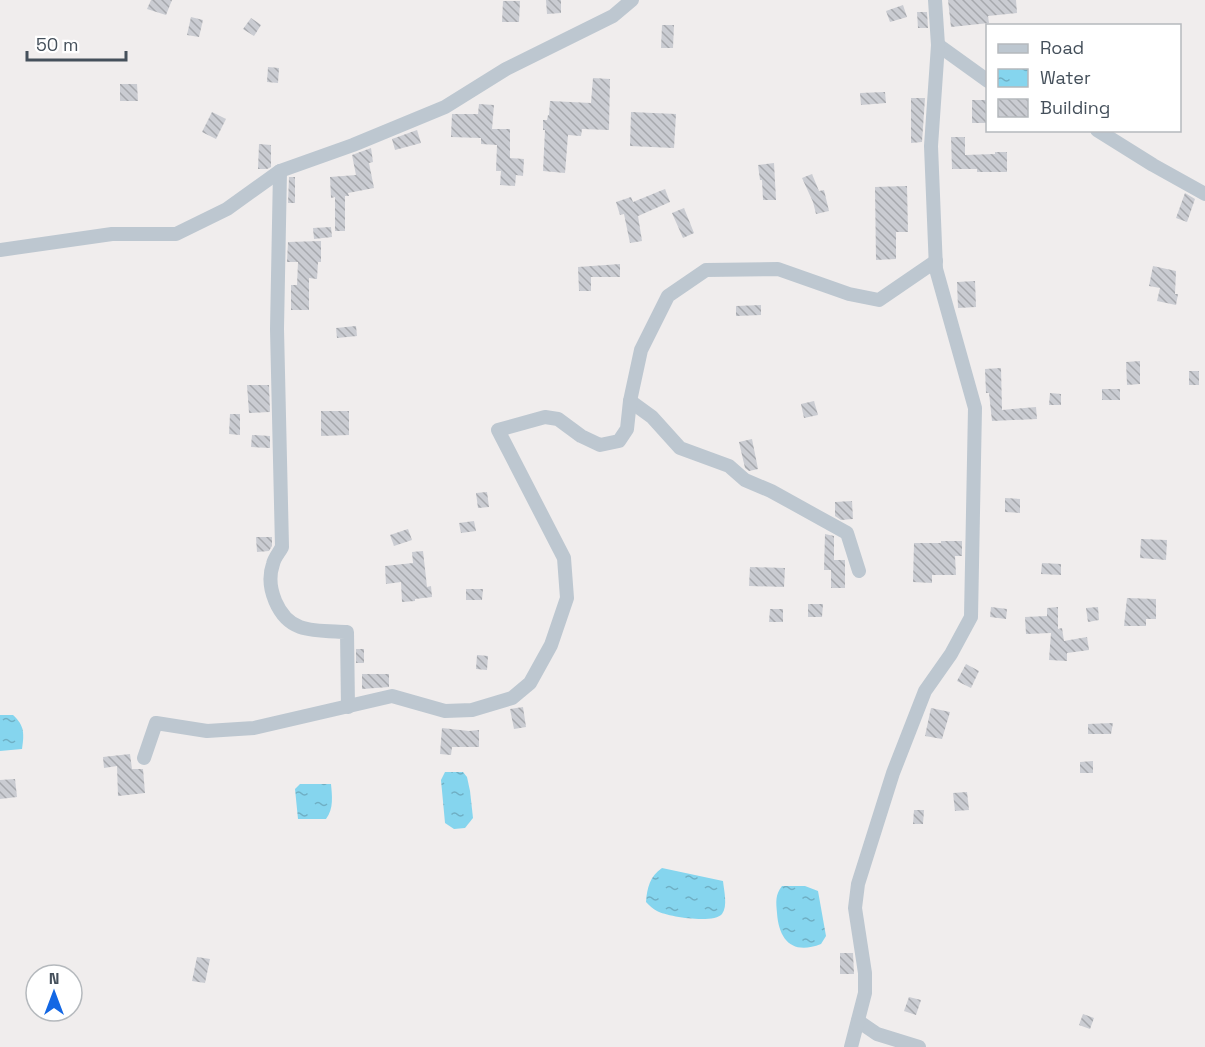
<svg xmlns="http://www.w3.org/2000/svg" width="1205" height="1047" viewBox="0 0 1205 1047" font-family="'Space Grotesk',sans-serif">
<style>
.water{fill:url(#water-ripples)}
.building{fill:url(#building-back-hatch)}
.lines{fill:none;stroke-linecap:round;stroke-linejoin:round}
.minor{stroke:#bdc7d0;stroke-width:14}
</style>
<defs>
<pattern id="water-ripples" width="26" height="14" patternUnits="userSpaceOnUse" patternTransform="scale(1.5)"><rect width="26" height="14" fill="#85d5ee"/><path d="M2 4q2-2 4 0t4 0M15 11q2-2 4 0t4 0" fill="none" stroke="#6fafc4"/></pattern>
<pattern id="building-back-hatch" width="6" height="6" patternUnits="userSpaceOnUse" patternTransform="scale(1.5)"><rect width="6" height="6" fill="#caccd2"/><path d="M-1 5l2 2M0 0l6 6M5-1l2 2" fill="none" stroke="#a6a8ad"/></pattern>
</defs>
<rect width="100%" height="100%" fill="#f0eded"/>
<!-- water -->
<g class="water">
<path d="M0 715H13C25 726 24 734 22 749L0 751Z"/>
<path d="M445 772H463L467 777 470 791 473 818 465 828 454 829 445 823 441 780Z"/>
<path d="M300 784H331C332 795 334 809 326 819H298L295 789Z"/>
<path d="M662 868 723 881C724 891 728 906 722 914 714 924 668 917 657 911 653 909 649 905 646 902 647 888 650 876 662 868Z"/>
<path d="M782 886H805L818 891 826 936 821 944C793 955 779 941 777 913 776 902 775 895 782 886Z"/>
</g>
<!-- building -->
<g class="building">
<path d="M151 0H172L166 15 147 9Z"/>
<path d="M546 0H561V13L547 14Z"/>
<path d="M948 0H1016L1017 13 988 16 989 23 951 27Z"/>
<path d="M503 1H520L519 22H502Z"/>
<path d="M903 5 907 17 890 22 886 11Z"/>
<path d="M917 12H927L928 28H918Z"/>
<path d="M191 17 203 20 199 37 187 35Z"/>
<path d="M251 18 261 25 254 36 243 29Z"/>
<path d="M662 25H674L673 48H661Z"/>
<path d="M268 67 279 68 278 83 267 82Z"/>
<path d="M593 78 610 79 609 130 582 129 581 136 568 135 565 173 543 171 545 130H543V120H547L548 115H549L550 101 591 103Z"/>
<path d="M120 84H137L138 101H120Z"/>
<path d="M885 92 886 103 861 105 860 93Z"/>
<path d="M911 98H925L922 142 911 143Z"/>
<rect x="972" y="100" width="15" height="23"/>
<path d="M479 104 494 105 492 129H510V158L524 159 523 176 516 175 515 186 500 185 501 171H496L497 145 481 144V138L451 137 452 114H478Z"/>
<path d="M212 112 226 119 216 139 202 132Z"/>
<path d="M631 112 676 114 674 148 630 146Z"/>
<path d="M417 130 421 143 395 150 392 139Z"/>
<path d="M951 137H965V155L995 154V152H1007V172H977V169H952Z"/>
<path d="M259 144 271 145V167L267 169H258Z"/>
<path d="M371 148 373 162 369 163 374 188 348 193 349 196H345V231H335V197L331 198 330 177 356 175 352 155Z"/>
<path d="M774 163 776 200H763L762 180H760L758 165Z"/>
<path d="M812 174 819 191 824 190 829 211 816 214 813 202 802 178Z"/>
<path d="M289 177H295V203H288Z"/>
<path d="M907 186 908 232H896V259L876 260 875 187Z"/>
<path d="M665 189 670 202 638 216 642 241 630 243 624 214 620 215 616 202 631 197 633 202Z"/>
<path d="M1185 193 1195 199 1187 222 1176 218Z"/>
<path d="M684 208 694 233 683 238 672 213Z"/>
<path d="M331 227 332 237 314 239 313 228Z"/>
<path d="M321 241V262H318L317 279 309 278V310H291V285H297L298 262H287L288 242Z"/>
<path d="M620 264V277H591V291H579L578 267Z"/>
<path d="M1153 266 1176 271 1175 294H1178L1176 305 1157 301 1160 288 1149 286Z"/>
<path d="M975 281 976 307 958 308 957 282Z"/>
<path d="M761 305V315L736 316V306Z"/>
<path d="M356 326 357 336 337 338 336 328Z"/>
<path d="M1140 361V384L1127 385 1126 362Z"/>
<path d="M1001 368 1002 410 1036 407 1037 419 992 421 989 393H986L985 369Z"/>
<rect x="1189" y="371" width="10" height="14"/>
<path d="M247 385H269L270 412 249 413Z"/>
<rect x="1102" y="389" width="18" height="11"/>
<path d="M1050 393 1061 394V405H1049Z"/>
<path d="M814 401 818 415 804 418 801 404Z"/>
<path d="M321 411H349V435L321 436Z"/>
<path d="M230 414H240V435L229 434Z"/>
<path d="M252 435 270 436V448L251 447Z"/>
<path d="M752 439 758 469 749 471 745 468 739 442Z"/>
<path d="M487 492 489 507 478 508 476 493Z"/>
<path d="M1005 498 1020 499V513L1005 512Z"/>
<path d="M852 501 853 519 841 520 835 516V502Z"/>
<path d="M474 521 476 531 461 533 459 523Z"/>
<path d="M408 529 412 540 394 546 390 535Z"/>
<path d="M825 534 834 536V560H845V588H831V570H824Z"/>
<path d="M256 537H272V546L269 551 257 552Z"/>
<path d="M1141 539 1167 540 1166 560 1140 558Z"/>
<path d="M941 541H962V556H955L956 575H932V583L913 582 914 543H941Z"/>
<path d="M423 551 427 587 431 586 432 597 415 599V601L402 602 401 582 386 584 385 566 413 563 412 552Z"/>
<path d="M1042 563 1061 564V575L1041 574Z"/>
<path d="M750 567 785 568 784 587 749 586Z"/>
<path d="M466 589H483L482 600H466Z"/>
<path d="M1127 598 1156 599V619H1146V626H1124Z"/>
<path d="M808 604H823L822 617H808Z"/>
<path d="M991 607 1007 609 1006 619 990 617Z"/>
<path d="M1058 607V629L1062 628 1064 641 1087 637 1089 650 1067 653V661L1049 660 1051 633 1026 634 1025 617 1047 616V608Z"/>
<path d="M1098 607 1099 620 1088 622 1086 608Z"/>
<path d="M770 609H783V622H769Z"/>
<rect x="356" y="649" width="8" height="14"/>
<path d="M477 655 488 656 487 670 476 669Z"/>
<path d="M966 664 979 671 971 688 957 681Z"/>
<path d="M362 674H389V687L362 689Z"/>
<path d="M523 707 526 727 514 729 510 709Z"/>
<path d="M931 708 950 712 942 739 925 736Z"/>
<path d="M1113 723 1111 734H1088V724Z"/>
<path d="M442 728 469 731 479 730V747H452L451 755 440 754Z"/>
<path d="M130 754 132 769H143L145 793 118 796 117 766 104 768 103 757Z"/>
<path d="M1093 761V773H1080V762Z"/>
<path d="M15 779 17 797 0 799V780Z"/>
<path d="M967 792 969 810 955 811 953 793Z"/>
<path d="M914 810H924L923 824H913Z"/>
<path d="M840 953H853L854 974H840Z"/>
<path d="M197 957 210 959 205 983 192 981Z"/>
<path d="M909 997 921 1000 916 1015 904 1011Z"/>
<path d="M1083 1014 1094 1018 1090 1029 1079 1025Z"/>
</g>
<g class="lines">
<!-- minor -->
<g class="minor">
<path d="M938 45 988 81"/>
<path d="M1097 130 1153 165 1205 194"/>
<path d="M280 171 277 329 282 547C279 553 274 558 273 564 265 587 278 619 300 627 314 632 333 631 347 632L348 707"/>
<path d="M0 250 112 234H176L227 209 280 171 353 145 445 107 506 69 613 16 632 0"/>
<path d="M630 401 652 417 680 448 729 466 745 480 771 491 847 533 859 571"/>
<path d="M144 758 156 723 207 731 254 728 392 696 445 711 472 710 512 698 530 683 551 645 567 598 564 558 498 430 545 417 558 419 581 436 600 445 619 441 627 429 630 401 641 350 668 296 706 270 778 269 849 294 879 300 936 261"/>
<path d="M858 1021 877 1034 919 1047"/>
<path d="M851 1047 865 993V973L855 908 858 884 893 773 925 691 951 654 971 617 975 408 936 269 931 146 938 45 935 0"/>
</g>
</g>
<!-- legend -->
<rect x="986" y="24" width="195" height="108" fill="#ffffff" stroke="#b5b9bd" stroke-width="1.5"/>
<rect x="998" y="44" width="30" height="9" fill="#bdc7d0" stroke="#b5b9bd" stroke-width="1.5"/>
<text x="1040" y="54" font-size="18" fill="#45505b">Road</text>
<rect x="998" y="69" width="30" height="18" fill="url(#water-ripples)" stroke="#b5b9bd" stroke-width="1.5"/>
<text x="1040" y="84" font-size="18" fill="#45505b">Water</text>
<rect x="998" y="99" width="30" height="18" fill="url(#building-back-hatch)" stroke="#b5b9bd" stroke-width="1.5"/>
<text x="1040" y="114" font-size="18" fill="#45505b">Building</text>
<!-- north arrow -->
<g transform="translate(54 993)"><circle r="28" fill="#ffffff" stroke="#b5b9bd" stroke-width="1.5"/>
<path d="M0-4.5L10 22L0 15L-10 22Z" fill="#1367e4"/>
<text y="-9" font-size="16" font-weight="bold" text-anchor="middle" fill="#45505b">N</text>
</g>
<!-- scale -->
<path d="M27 51v9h99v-9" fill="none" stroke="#45505b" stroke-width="3"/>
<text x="36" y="51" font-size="18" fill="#45505b" stroke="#ffffff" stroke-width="4.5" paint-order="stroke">50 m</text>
</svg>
